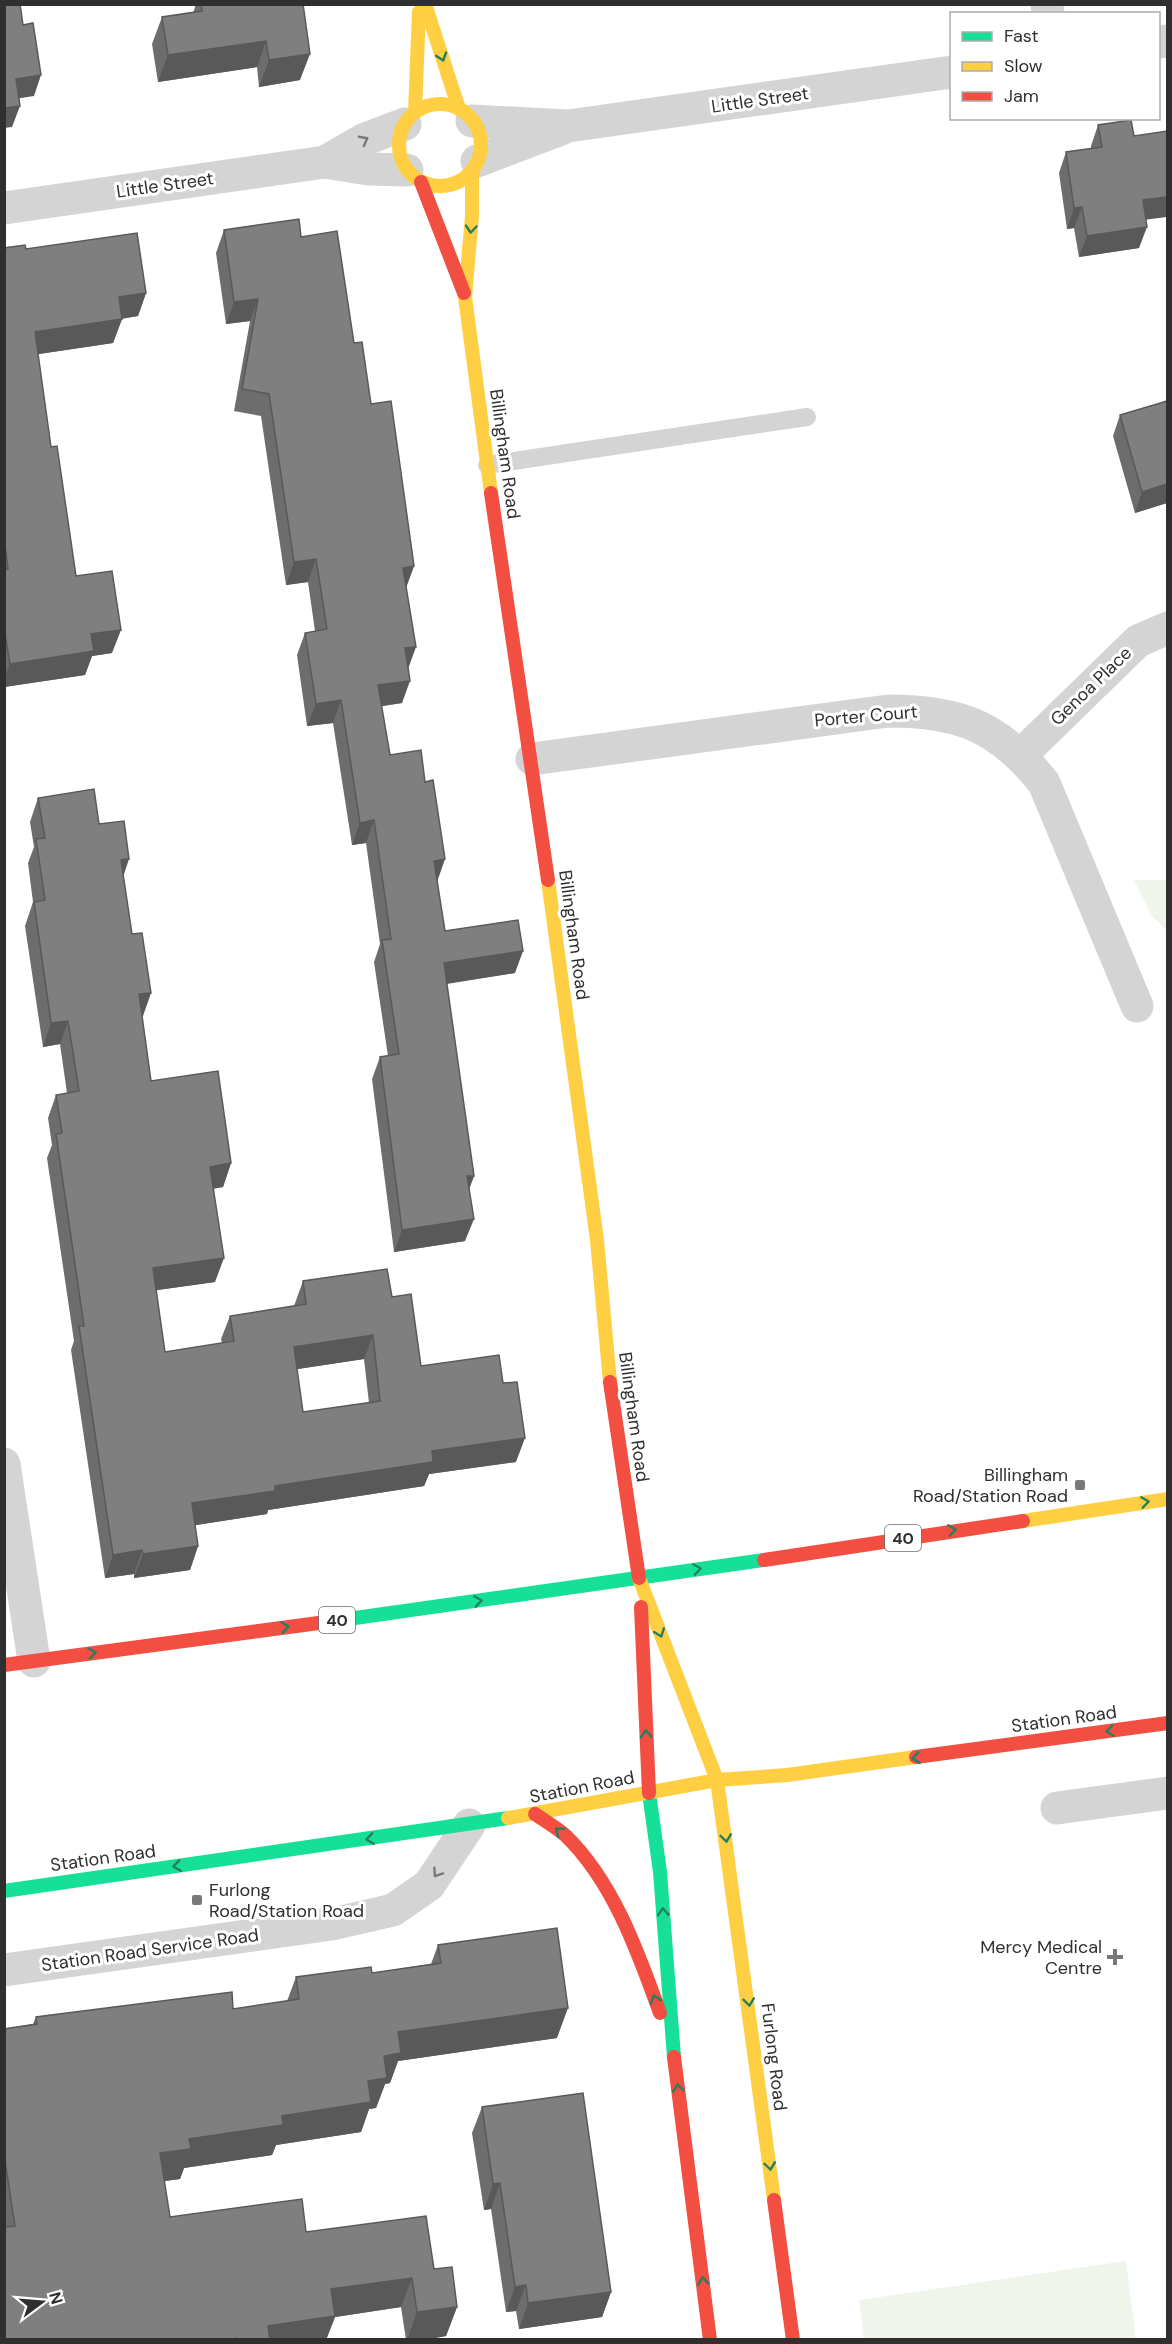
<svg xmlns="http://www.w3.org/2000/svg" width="1172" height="2344" viewBox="0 0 1172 2344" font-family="'DM Sans',sans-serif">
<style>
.green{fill:#f0f5ec}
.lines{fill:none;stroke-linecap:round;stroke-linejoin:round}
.lane{stroke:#d4d4d4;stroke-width:18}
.street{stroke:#d4d4d4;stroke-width:33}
.fast{stroke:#16e098;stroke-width:14}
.slow{stroke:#ffcf43;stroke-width:14}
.jam{stroke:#f24e42;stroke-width:14}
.wall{fill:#6d6d6d;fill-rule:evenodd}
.shaded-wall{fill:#595959}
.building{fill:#7f7f7f;stroke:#595959;stroke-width:1.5;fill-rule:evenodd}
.oneway{stroke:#247f5e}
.oneway2{stroke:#797979}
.poi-dot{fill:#787878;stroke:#fff;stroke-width:2}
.labels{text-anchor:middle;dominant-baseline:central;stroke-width:6;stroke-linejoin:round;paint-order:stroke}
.shield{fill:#fff;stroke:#6d6d6d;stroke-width:1.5}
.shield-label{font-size:16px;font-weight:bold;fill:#2f2f2f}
.street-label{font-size:18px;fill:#2f2f2f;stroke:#fff}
.poi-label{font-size:18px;fill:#2f2f2f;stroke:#fff;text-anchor:end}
</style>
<rect width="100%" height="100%" fill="#fff"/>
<!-- green -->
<g class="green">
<path d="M1134 880H1167V931L1151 915Z"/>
<path d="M1126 2261 1136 2339H864L859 2300Z"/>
</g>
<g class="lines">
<!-- lane -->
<path class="lane" d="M487 465 807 417"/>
<!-- street -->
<g class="street">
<path d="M1047 4 1048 14"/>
<path d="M1158 42 1168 41"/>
<path d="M472 121 568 126 952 72"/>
<path d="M477 161 561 129"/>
<path d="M325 162 363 140 405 124"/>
<path d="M4 208 325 162 368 169 407 170"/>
<path d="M1022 754 1138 641 1168 628"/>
<path d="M532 759 888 711C959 711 999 726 1044 783L1137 1006"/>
<path d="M4 1464 34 1661"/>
<path d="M1057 1808 1168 1793"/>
<path d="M4 1970 332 1924 393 1910 429 1885 469 1825"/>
</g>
<!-- fast -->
<g class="fast">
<path d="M341 1620 764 1560"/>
<path d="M649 1793 660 1872 674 2057"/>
<path d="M4 1891 508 1818"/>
</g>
<!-- slow -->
<g class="slow">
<path d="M425 4 459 109"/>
<circle cx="440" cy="145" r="41"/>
<path d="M415 112 419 12"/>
<path d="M472 171V216L465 297 491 493"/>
<path d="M548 880 597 1240 610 1382"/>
<path d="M1023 1521 1168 1499"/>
<path d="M639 1578 717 1780"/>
<path d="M717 1780 774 2200"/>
<path d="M508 1818 717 1780 787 1775 916 1757"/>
</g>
<!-- jam -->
<g class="jam">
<path d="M421 182 464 293"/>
<path d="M491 493 548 880"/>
<path d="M610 1382 639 1578"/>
<path d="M764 1560 1023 1521"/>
<path d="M641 1607 649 1793"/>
<path d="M4 1665 341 1620"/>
<path d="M916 1757 1168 1723"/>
<path d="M535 1814C545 1821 556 1827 565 1835 613 1881 638 1952 660 2013"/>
<path d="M674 2057 710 2340"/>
<path d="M774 2200 793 2340"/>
</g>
</g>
<!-- wall -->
<g class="wall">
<path d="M196 4H303L300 80 259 87 257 67 158 82 152 44 162 17 193 13Z"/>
<path d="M1098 125 1134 136 1146 220 1139 248 1079 257 1074 228 1067 229 1059 173 1066 152 1091 149V146Z"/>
<path d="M224 230 301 237 354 343 414 566 406 587 408 669 402 703 381 706 390 755 437 882 445 931 515 973 447 984 474 1176 469 1188 465 1241 394 1252 372 1079 380 1057 388 1056 374 962 380 944 366 843 352 845 333 723 307 726 297 655 305 633 315 631 308 582 286 585 261 416 234 411 250 321 226 324 216 253Z"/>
<path d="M4 248 26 249 146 293 138 316 122 319 113 343 38 354 51 447 76 576 112 653 92 656 85 675 4 687Z"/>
<path d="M1120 415 1167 503 1135 513 1113 436Z"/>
<path d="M38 798 99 824 123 875 151 1081 231 1163 223 1187 213 1189 215 1282 156 1290 165 1352 222 1343 221 1339 230 1316 294 1306 303 1281 392 1297 421 1366 516 1462 429 1474 424 1486 268 1510 267 1514 195 1525 198 1546 190 1570 134 1578V1574L105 1578 71 1350 74 1341 47 1158 52 1145 48 1118 56 1095 67 1093 60 1044 43 1047 25 926 33 902 28 863 34 847 30 822ZM364 1359 369 1403 303 1412 297 1369Z"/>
<path d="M438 1945 557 2038 398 2061 390 2083 385 2084 376 2108 369 2109 361 2132 276 2145 272 2155 184 2168 180 2179 164 2181 170 2217 306 2232 434 2269 457 2307 446 2336 424 2340H406L401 2307 335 2317 326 2340H4V2029L33 2024 36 2017 233 2009 287 2001 296 1977 372 1973 431 1964Z"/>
<path d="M482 2107 611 2292 602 2317 519 2329 516 2311 506 2312 491 2209 484 2210 472 2133Z"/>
</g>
<!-- shaded-wall -->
<g class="shaded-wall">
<path d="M266 41 257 67 158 82 168 55Z"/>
<path d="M310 54 300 80 259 87 269 60Z"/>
<path d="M41 75 34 96 8 100 16 79Z"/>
<path d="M20 106 12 127 4 128V108Z"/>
<path d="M1167 197V217L1135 221 1143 200Z"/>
<path d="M1082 207 1074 228 1067 229 1074 208Z"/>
<path d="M1147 227 1139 248 1079 257 1087 236Z"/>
<path d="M146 293 138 316 110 320 119 297Z"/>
<path d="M258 299 250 321 226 324 234 302Z"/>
<path d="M122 319 113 343 26 356 35 332Z"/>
<path d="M1167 484V503L1135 513 1142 492Z"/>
<path d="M316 559 308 582 286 585 294 562Z"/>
<path d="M414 566 406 588 403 568Z"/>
<path d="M121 630 112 653 92 656 85 675 4 687V679L10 664 91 634Z"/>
<path d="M416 647 408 669 405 648Z"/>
<path d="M410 681 402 703 370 708 378 685Z"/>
<path d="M341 700 333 723 307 726 316 704Z"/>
<path d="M374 820 366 843 352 845 360 823Z"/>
<path d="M129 859 121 883V860Z"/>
<path d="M445 859 437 882 434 861Z"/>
<path d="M523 951 515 973 436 985 444 963Z"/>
<path d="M151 993 143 1016 130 1018 139 994Z"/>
<path d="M68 1021 60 1044 43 1047 51 1023Z"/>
<path d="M231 1163 223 1187 201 1190 210 1167Z"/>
<path d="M467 1176H474L466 1198Z"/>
<path d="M474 1219 465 1241 394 1252 402 1230Z"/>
<path d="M224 1258 215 1282 144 1292 153 1268Z"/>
<path d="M373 1335 364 1359 285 1371 294 1347Z"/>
<path d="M525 1438 516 1462 429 1474 424 1486 268 1510 267 1514 184 1527 192 1503 275 1486 432 1451Z"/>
<path d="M198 1546 190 1570 134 1578 143 1554Z"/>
<path d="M142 1550 134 1574 105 1578 113 1555Z"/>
<path d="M568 2008 557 2038 398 2061 390 2083 385 2084 376 2108 369 2109 361 2132 276 2145 272 2155 184 2168 180 2179 150 2183 160 2153 189 2139 282 2116 368 2081 398 2032Z"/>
<path d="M500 2183 491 2209 484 2210 493 2184Z"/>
<path d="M412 2278 401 2307 335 2317 326 2340H263L268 2326 331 2289Z"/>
<path d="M526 2285 516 2311 506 2312 515 2287Z"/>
<path d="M611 2292 602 2317 519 2329 528 2303Z"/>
<path d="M457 2307 446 2336 424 2340H407L417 2312Z"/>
</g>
<!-- building -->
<g class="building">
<path d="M4 4H20L23 25 33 23 41 75 16 79 20 106 4 108Z"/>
<path d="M201 4H303L310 54 269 60 266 41 168 55 162 17 202 11Z"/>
<path d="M1131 120 1134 136 1167 131V197L1143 200 1147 227 1087 236 1082 207 1074 208 1066 152 1102 147 1098 125Z"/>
<path d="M299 219 301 237 337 231 354 343 362 342 371 404 391 401 414 566 403 568 416 647 405 648 410 681 378 685 390 755 421 750 425 782 433 780 445 859 434 861 445 931 518 920 523 951 444 963 474 1176H467L474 1219 402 1230 380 1057 399 1054 382 940 391 939 374 820 360 823 341 700 316 704 305 633 327 629 316 559 294 562 269 394 242 389 258 299 234 302 224 230Z"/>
<path d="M137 233 146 293 119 297 122 319 35 332 51 447 57 446 76 576 112 571 121 630 91 634 94 651 10 664 4 627V570L8 569 4 538V248L25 245 26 249Z"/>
<path d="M1167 401V484L1142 492 1120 415Z"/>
<path d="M94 789 99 824 124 821 129 859 121 860 132 934 142 933 151 993 139 994 151 1081 218 1071 231 1163 210 1167 224 1258 153 1268 165 1352 234 1341 230 1316 306 1304 303 1281 387 1269 392 1297 411 1294 421 1366 499 1355 503 1383 517 1382 525 1438 432 1451 433 1462 275 1486V1491L192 1503 198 1546 143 1554 142 1550 113 1555 79 1326H84L56 1134 62 1133 56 1095 79 1091 68 1021 51 1023 34 902 45 900 36 839 45 838 38 798ZM373 1335 380 1401 303 1412 294 1347Z"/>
<path d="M557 1928 568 2008 398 2032 401 2053 384 2056 387 2078 368 2081 371 2102 282 2116 283 2125 189 2139 191 2149 160 2153 170 2217 302 2199 306 2232 426 2216 434 2269 452 2267 457 2307 417 2312 412 2278 331 2289 335 2316 268 2326 270 2340H236V2338L230 2340H4V2227L15 2226 4 2154V2029L37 2024 36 2017 232 1992 233 2009 299 1999 296 1977 371 1967 372 1973 441 1963 438 1945Z"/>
<path d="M583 2093 611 2292 528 2303 526 2285 515 2287 500 2183 493 2184 482 2107Z"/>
</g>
<!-- one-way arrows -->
<defs><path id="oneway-chevron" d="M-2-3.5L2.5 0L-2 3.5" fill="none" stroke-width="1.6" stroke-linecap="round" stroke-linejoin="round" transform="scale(1.5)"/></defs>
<g class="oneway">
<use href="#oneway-chevron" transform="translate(442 57) rotate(72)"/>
<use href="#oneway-chevron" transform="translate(471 229) rotate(95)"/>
<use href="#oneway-chevron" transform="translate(1145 1502) rotate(-8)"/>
<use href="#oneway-chevron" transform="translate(952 1530) rotate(-9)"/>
<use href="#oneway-chevron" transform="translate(697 1569) rotate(-8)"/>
<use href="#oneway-chevron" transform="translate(478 1601) rotate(-8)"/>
<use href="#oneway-chevron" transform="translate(285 1627) rotate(-8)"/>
<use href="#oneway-chevron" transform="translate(660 1633) rotate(69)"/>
<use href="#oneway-chevron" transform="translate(92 1653) rotate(-8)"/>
<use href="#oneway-chevron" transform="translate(1110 1731) rotate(172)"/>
<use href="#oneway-chevron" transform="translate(646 1734) rotate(-92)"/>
<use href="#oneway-chevron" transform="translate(916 1758) rotate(172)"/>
<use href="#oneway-chevron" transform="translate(559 1831) rotate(-143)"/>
<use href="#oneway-chevron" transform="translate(726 1838) rotate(82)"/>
<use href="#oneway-chevron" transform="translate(370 1839) rotate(172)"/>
<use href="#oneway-chevron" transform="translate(177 1866) rotate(172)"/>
<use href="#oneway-chevron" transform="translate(663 1912) rotate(-94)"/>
<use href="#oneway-chevron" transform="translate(655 1999) rotate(-109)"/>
<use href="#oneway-chevron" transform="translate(749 2002) rotate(83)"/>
<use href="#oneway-chevron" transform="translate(678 2088) rotate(-97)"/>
<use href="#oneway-chevron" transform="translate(770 2166) rotate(82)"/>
<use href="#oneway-chevron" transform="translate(703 2281) rotate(-97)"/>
</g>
<g class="oneway2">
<use href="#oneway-chevron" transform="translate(364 140) rotate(-28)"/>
<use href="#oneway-chevron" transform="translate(437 1873) rotate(124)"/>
</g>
<!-- markers -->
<g class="poi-dot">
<rect x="1074" y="1479" width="12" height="12" rx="3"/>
<rect x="191" y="1894" width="12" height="12" rx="3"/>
<path d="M1112 1948h6v6h6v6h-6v6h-6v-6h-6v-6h6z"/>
</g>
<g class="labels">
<!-- shield labels -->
<g class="shield">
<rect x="885" y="1525" width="36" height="26" rx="4.5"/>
<rect x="319" y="1607" width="36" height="26" rx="4.5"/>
</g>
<g class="shield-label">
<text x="903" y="1538">40</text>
<text x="337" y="1620">40</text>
</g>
<!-- street labels -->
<g class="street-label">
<text transform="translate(760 100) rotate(-8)">Little Street</text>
<text transform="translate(165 185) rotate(-8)">Little Street</text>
<text transform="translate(505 454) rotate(82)">Billingham Road</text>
<text transform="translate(1091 686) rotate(-44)">Genoa Place</text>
<text transform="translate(866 716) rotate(-5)">Porter Court</text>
<text transform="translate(574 935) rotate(82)">Billingham Road</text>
<text transform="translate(634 1417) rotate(82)">Billingham Road</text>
<text transform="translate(1064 1719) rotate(-8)">Station Road</text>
<text transform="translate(582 1787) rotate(-11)">Station Road</text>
<text transform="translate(103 1858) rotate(-8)">Station Road</text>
<text transform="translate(150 1950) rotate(-8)">Station Road Service Road</text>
<text transform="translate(774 2057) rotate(83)">Furlong Road</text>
</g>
<!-- poi labels -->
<g class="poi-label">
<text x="1068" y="1475">Billingham<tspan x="1068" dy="21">Road/Station Road</tspan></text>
<text x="209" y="1890" text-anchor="start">Furlong<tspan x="209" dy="21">Road/Station Road</tspan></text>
<text x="1102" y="1947">Mercy Medical<tspan x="1102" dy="21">Centre</tspan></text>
</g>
</g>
<!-- border -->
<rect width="1172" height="2344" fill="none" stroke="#2f2f2f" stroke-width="12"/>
<!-- legend -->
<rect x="950" y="12" width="210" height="108" fill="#ffffff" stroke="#acacac" stroke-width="1.5"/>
<rect x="962" y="32" width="30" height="9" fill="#16e098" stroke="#acacac" stroke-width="1.5"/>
<text x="1004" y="42" font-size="18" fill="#2f2f2f">Fast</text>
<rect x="962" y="62" width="30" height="9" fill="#ffcf43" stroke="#acacac" stroke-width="1.5"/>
<text x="1004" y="72" font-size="18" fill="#2f2f2f">Slow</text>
<rect x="962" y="92" width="30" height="9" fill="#f24e42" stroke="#acacac" stroke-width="1.5"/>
<text x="1004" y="102" font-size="18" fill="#2f2f2f">Jam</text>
<!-- north arrow -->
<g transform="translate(42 2302) rotate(74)" stroke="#ffffff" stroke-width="4.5" paint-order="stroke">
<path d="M0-4.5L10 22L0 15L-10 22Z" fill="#2f2f2f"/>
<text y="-9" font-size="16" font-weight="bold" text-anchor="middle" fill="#2f2f2f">N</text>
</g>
</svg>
